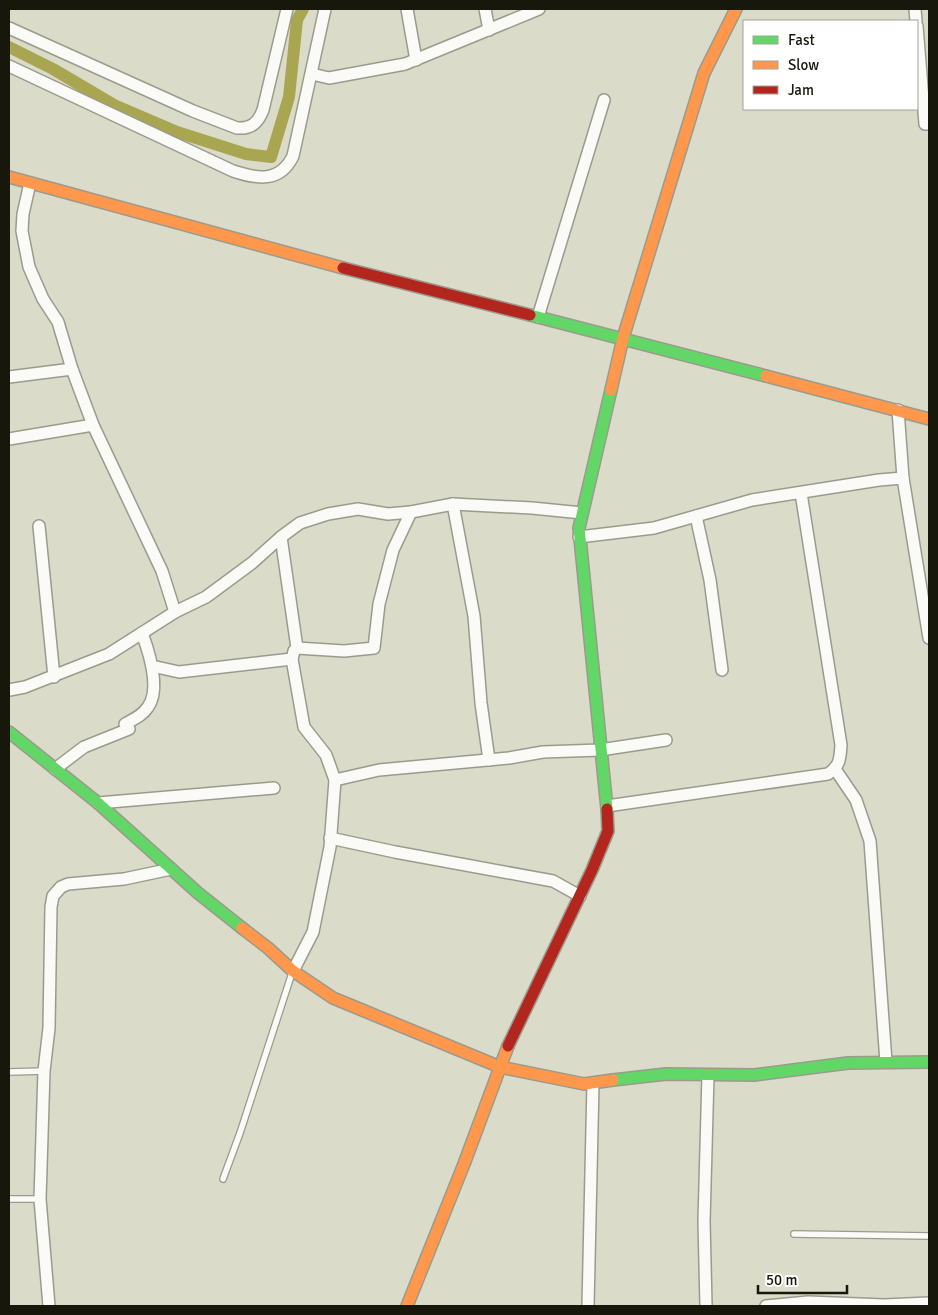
<svg xmlns="http://www.w3.org/2000/svg" width="938" height="1315" viewBox="0 0 938 1315" font-family="Signika,sans-serif">
<style>
.lines{fill:none;stroke-linecap:round;stroke-linejoin:round}
.canal{stroke:#a9a651;stroke-width:12}
.lane-casing{stroke:#9b9b8d;stroke-width:8}
.street-casing{stroke:#9b9b8d;stroke-width:14}
.fast-casing{stroke:#9b9b8d;stroke-width:14}
.slow-casing{stroke:#9b9b8d;stroke-width:14}
.jam-casing{stroke:#9b9b8d;stroke-width:14}
.lane{stroke:#fafaf7;stroke-width:5.5}
.street{stroke:#fafaf7;stroke-width:11}
.fast{stroke:#63d668;stroke-width:11}
.slow{stroke:#ff974d;stroke-width:11}
.jam{stroke:#b3261e;stroke-width:11}
</style>
<rect width="100%" height="100%" fill="#dbdbc9"/>
<g class="lines">
<!-- canal -->
<path class="canal" d="M9 47 53 69 114 105 177 132 246 154 271 157 289 97 297 20 303 9"/>
<defs>
<g id="lane">
<path d="M9 1072 44 1071"/>
<path d="M223 1179 240 1133 292 973"/>
<path d="M9 1199H40"/>
<path d="M794 1234 929 1236"/>
</g>
<g id="street">
<path d="M407 9 416 60"/>
<path d="M485 9 489 30"/>
<path d="M915 9 916 21"/>
<path d="M917 26 925 124H929"/>
<path d="M9 28 193 111 237 128C251 129 258 123 263 110L287 9"/>
<path d="M9 66 233 171C257 179 280 183 293 156L325 9"/>
<path d="M312 74 329 78 405 64 539 9"/>
<path d="M30 183 23 214 22 231 29 267 43 299 58 322 72 369 93 425 162 571 175 612"/>
<path d="M538 317 604 100"/>
<path d="M9 377 72 369"/>
<path d="M898 410 903 478 929 638"/>
<path d="M9 439 93 425"/>
<path d="M453 504 474 616 481 703 489 760"/>
<path d="M696 516 710 580 722 670"/>
<path d="M39 526 54 677"/>
<path d="M281 537 297 648"/>
<path d="M579 537 654 528 752 500 879 480 903 478"/>
<path d="M152 666 179 672 292 659"/>
<path d="M9 690 25 687 109 654 175 612 206 597 252 563 281 537 300 523 328 514 358 509 388 514 411 512 453 504 532 508 582 513"/>
<path d="M125 724C134 719 142 716 148 707 161 689 149 652 142 633"/>
<path d="M55 769 84 747 129 729"/>
<path d="M835 769 856 800 870 841 886 1062"/>
<path d="M335 780 379 770 509 758 543 752 600 750 666 740"/>
<path d="M98 803 274 788"/>
<path d="M607 806 828 774C840 766 840 759 841 745L801 493"/>
<path d="M330 838 395 852 553 881 580 896"/>
<path d="M293 971 313 932 330 847 335 780 326 755 304 727 292 659 294 651 297 648 344 651 374 648 379 604 393 550 411 512"/>
<path d="M49 1306 40 1199 44 1071 49 1028 51 907 53 896 61 887 68 884 124 879 171 869"/>
<path d="M588 1306 593 1083"/>
<path d="M706 1306 704 1221 708 1075"/>
<path d="M766 1306 808 1302 884 1305 929 1303"/>
</g>
<g id="fast">
<path d="M530 315 766 376"/>
<path d="M9 732 98 803 198 893 242 928"/>
<path d="M607 809 579 528 611 390"/>
<path d="M613 1080 666 1074 754 1075 848 1063 929 1062"/>
</g>
<g id="slow">
<path d="M9 177 343 268"/>
<path d="M766 376 929 419"/>
<path d="M611 390 623 338 704 73 736 9"/>
<path d="M242 928 268 948 293 971 333 998 500 1067 584 1084 613 1080"/>
<path d="M407 1306 464 1164 508 1046"/>
</g>
<g id="jam">
<path d="M343 268 530 315"/>
<path d="M508 1046 592 870 608 831 607 809"/>
</g>
</defs>
<!-- lane casing -->
<use href="#lane" class="lane-casing"/>
<!-- street casing -->
<use href="#street" class="street-casing"/>
<!-- fast casing -->
<use href="#fast" class="fast-casing"/>
<!-- slow casing -->
<use href="#slow" class="slow-casing"/>
<!-- jam casing -->
<use href="#jam" class="jam-casing"/>
<!-- lane -->
<use href="#lane" class="lane"/>
<!-- street -->
<use href="#street" class="street"/>
<!-- fast -->
<use href="#fast" class="fast"/>
<!-- slow -->
<use href="#slow" class="slow"/>
<!-- jam -->
<use href="#jam" class="jam"/>
</g>
<!-- border -->
<rect width="938" height="1315" fill="none" stroke="#17170c" stroke-width="20"/>
<!-- legend -->
<rect x="743" y="20" width="175" height="90" fill="#ffffff" stroke="#a2a29e"/>
<rect x="753" y="36" width="25" height="8" fill="#63d668" stroke="#a2a29e"/>
<text x="788" y="45" font-size="15" fill="#17170c">Fast</text>
<rect x="753" y="61" width="25" height="8" fill="#ff974d" stroke="#a2a29e"/>
<text x="788" y="70" font-size="15" fill="#17170c">Slow</text>
<rect x="753" y="86" width="25" height="8" fill="#b3261e" stroke="#a2a29e"/>
<text x="788" y="95" font-size="15" fill="#17170c">Jam</text>
<!-- scale -->
<path d="M758 1285v8h89v-8" fill="none" stroke="#17170c" stroke-width="2.5"/>
<text x="766" y="1285" font-size="15" fill="#17170c" stroke="#ffffff" stroke-width="4" paint-order="stroke">50 m</text>
</svg>
